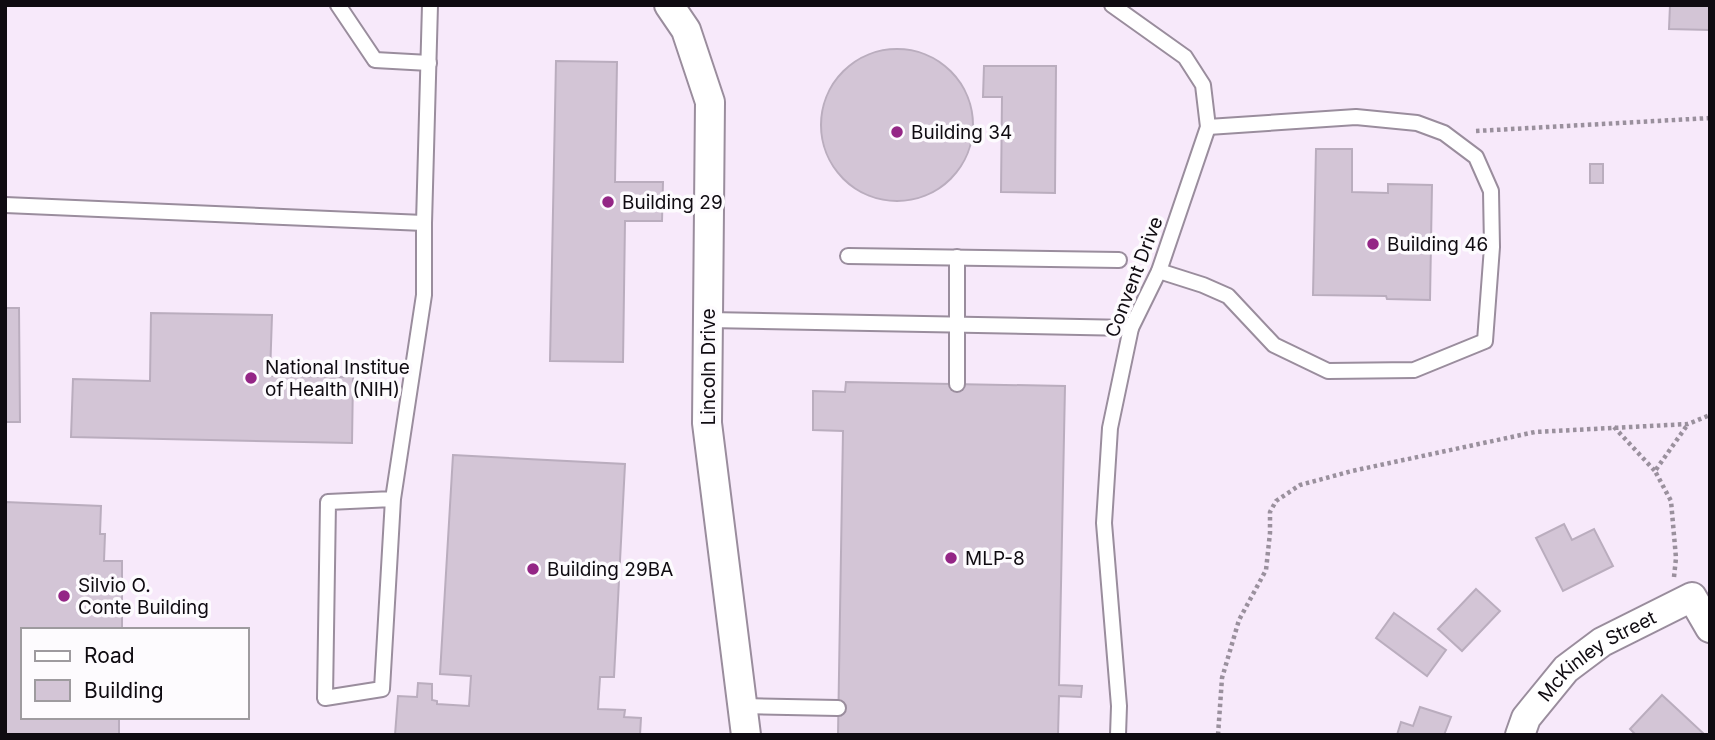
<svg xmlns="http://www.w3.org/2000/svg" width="1715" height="740" viewBox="0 0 1715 740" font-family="Inter,sans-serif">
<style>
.building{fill:#d3c5d6;stroke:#baadbe;stroke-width:2}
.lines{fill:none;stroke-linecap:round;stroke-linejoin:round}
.service-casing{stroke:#9a8d9d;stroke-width:18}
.minor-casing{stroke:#9a8d9d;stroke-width:32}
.path{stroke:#9a909d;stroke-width:4.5;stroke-dasharray:3.5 3.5;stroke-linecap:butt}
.service{stroke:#fff;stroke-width:14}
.minor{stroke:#fff;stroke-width:28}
.poi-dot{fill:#942686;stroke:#fdfbfe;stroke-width:2.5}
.labels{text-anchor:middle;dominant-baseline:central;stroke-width:7;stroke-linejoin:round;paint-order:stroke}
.poi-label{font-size:19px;fill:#0f0b11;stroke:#fdfbfe;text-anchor:start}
.street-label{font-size:19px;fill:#0f0b11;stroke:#fdfbfe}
</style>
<rect width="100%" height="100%" fill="#f7e9fa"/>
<!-- building -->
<g class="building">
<path d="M1670 5H1710V30L1669 29Z"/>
<circle cx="897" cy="125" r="76"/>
<path d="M556 61 617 62 615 182H663L662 221H625L623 362 550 361Z"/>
<path d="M984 66H1056L1055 193 1001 192 1002 97H983Z"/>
<path d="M1316 149H1352V192L1388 193V184L1432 185 1430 300 1387 299 1386 296 1313 295Z"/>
<rect x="1590" y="164" width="13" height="19"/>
<path d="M5 308H19L20 422H5Z"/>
<path d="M151 313 272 315 270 376 353 377 352 443 71 437 73 379 150 381Z"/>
<path d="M846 382 1065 386 1059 685 1082 686 1081 697 1059 696 1058 735H838L843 431 813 430V391L845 392Z"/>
<path d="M453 455 625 464 614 677H600L598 709 625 710 624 717 641 718 640 735H395L398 696 417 697 418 683 432 684V700L437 701V704L469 706 471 676 440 674Z"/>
<path d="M5 502 101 506 100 534H105L104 561H122V630H23V717H119V735H5Z"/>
<path d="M1564 524 1572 540 1594 529 1613 566 1563 591 1536 538Z"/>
<path d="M1476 589 1500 611 1462 651 1438 629Z"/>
<path d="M1394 613 1446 650 1427 676 1376 638Z"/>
<path d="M1662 695 1704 734 1703 735H1636L1630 729Z"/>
<path d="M1420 707 1451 717 1444 735H1397L1401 722 1413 726Z"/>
</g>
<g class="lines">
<defs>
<g id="service">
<path d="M338 5 375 60 429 63"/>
<path d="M1112 5 1185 57 1203 85 1208 127 1159 271 1131 328 1110 428 1104 523 1119 706 1118 735"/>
<path d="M5 205 424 223"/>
<path d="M848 256 1119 260"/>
<path d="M1159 271 1203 285 1228 296 1274 345 1328 371 1414 370 1485 341 1492 247 1491 191 1476 157 1444 133 1417 123 1356 117 1208 127"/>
<path d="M708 320 1131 328"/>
<path d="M957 384V257"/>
<path d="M393 499 382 689 325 698 328 502 393 499 424 295V223L430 5"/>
<path d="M743 706 838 708"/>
</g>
<g id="minor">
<path d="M669 5 686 30 710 102 707 423 746 735"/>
<path id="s1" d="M1520 735 1526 718 1566 669 1602 642 1692 597 1710 628"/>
</g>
</defs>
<!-- service casing -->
<use href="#service" class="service-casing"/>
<!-- minor casing -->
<use href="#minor" class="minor-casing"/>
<!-- path -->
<g class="path">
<path d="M1476 131 1710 118"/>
<path d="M1614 427 1655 471"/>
<path d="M1674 577 1676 558 1671 501 1655 471 1688 424"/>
<path d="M1218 735 1222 678 1239 620 1266 570 1270 533V512L1276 501 1300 485 1352 471 1535 432 1688 424 1710 415"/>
</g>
<!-- service -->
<use href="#service" class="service"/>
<!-- minor -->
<use href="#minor" class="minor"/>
</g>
<!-- markers -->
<g class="poi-dot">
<circle cx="897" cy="132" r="7"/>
<circle cx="608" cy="202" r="7"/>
<circle cx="1373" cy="244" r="7"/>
<circle cx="251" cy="378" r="7"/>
<circle cx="951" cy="558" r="7"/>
<circle cx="533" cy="569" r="7"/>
<circle cx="64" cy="596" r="7"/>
</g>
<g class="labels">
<!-- poi labels -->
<g class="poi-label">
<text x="911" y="132">Building 34</text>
<text x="622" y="202">Building 29</text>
<text x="1387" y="244">Building 46</text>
<text x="265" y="367">National Institue<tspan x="265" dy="22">of Health (NIH)</tspan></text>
<text x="965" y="558">MLP-8</text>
<text x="547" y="569">Building 29BA</text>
<text x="78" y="585">Silvio O.<tspan x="78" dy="22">Conte Building</tspan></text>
</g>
<!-- street labels -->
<g class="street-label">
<text transform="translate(1134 277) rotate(-69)">Convent Drive</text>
<text transform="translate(708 367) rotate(-90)">Lincoln Drive</text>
<text stroke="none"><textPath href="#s1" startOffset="114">McKinley Street</textPath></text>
</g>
</g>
<!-- border -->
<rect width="1715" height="740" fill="none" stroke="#0f0b11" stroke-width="14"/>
<!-- legend -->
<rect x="21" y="628" width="228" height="91" fill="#fdfbfe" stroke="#9e9b9f" stroke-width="2"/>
<rect x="35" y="651" width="35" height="10" fill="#ffffff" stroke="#9e9b9f" stroke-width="2"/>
<text x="84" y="663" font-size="21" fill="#0f0b11">Road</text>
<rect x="35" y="680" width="35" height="21" fill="#d3c5d6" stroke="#9e9b9f" stroke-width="2"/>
<text x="84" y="698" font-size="21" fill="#0f0b11">Building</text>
</svg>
